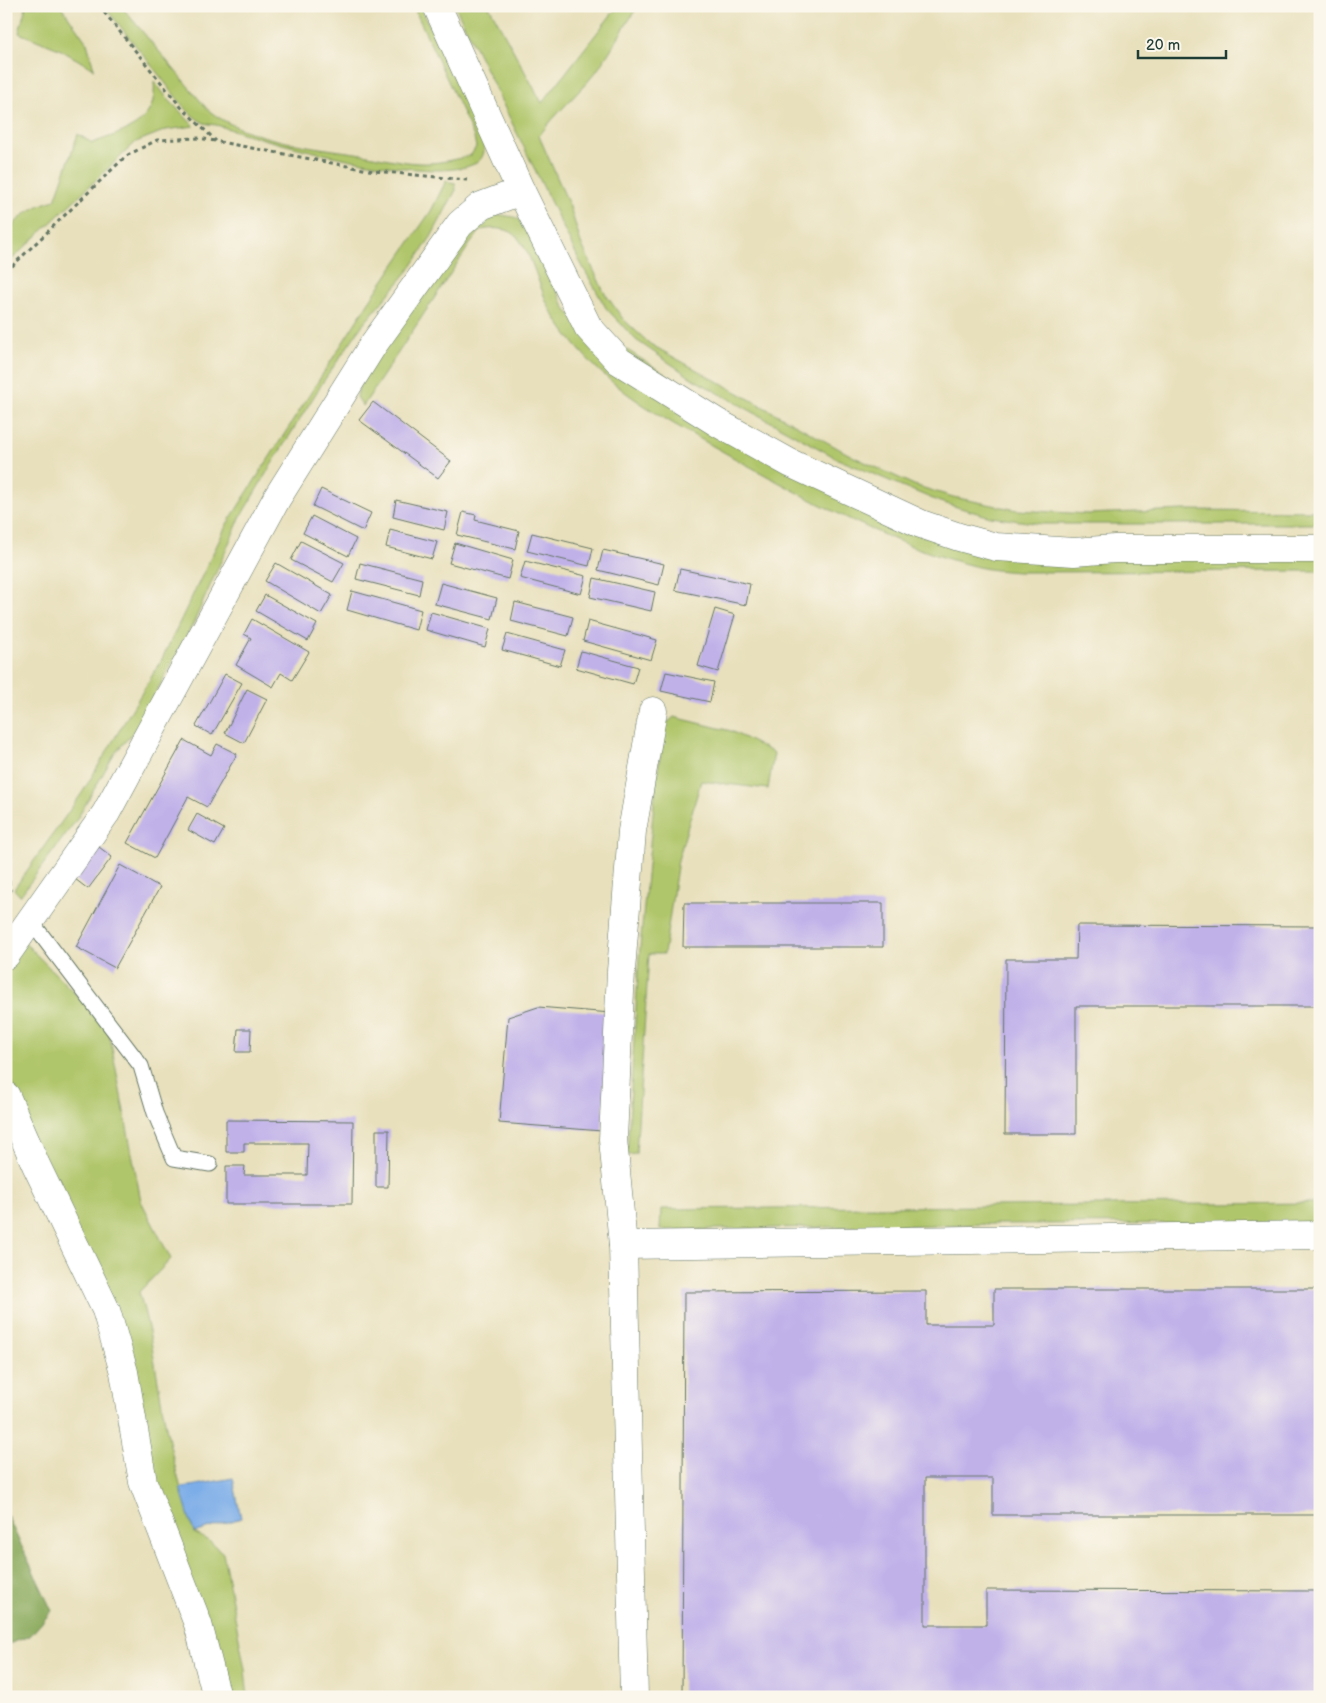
<svg xmlns="http://www.w3.org/2000/svg" width="1326" height="1703" viewBox="0 0 1326 1703" font-family="'Balsamiq Sans',sans-serif">
<style>
.green{fill:#b0c66a;stroke:#68824f}
.forest{fill:#8cab5e;stroke:#567449}
.water{fill:#7dade8;stroke:#4e758e}
.building{fill:#c0b1e9}
.lines{fill:none;stroke-linecap:round;stroke-linejoin:round}
.service-casing{stroke:#657664;stroke-width:17}
.minor-casing{stroke:#657664;stroke-width:29}
.tertiary-casing{stroke:#657664;stroke-width:29}
.path{stroke:#657664;stroke-width:3;stroke-dasharray:4 4;stroke-linecap:butt}
.service{stroke:#fff;stroke-width:15}
.minor{stroke:#fff;stroke-width:28}
.tertiary{stroke:#fff;stroke-width:28}
</style>
<rect width="100%" height="100%" fill="#fbf7ec"/>
<filter id="ink" filterUnits="userSpaceOnUse"><feTurbulence type="fractalNoise" baseFrequency=".02" numOctaves="2"/><feDisplacementMap in="SourceGraphic" scale="10" xChannelSelector="R" yChannelSelector="G"/><feConvolveMatrix kernelMatrix="1 2 1 2 8 2 1 2 1" color-interpolation-filters="sRGB"/></filter>
<filter id="wash" filterUnits="userSpaceOnUse"><feTurbulence type="fractalNoise" baseFrequency=".0096" numOctaves="4" result="noise"/><feDisplacementMap in="SourceGraphic" scale="20" xChannelSelector="R" yChannelSelector="G"/><feGaussianBlur stdDeviation="1.12" result="paint"/><feColorMatrix in="noise" values="0 0 0 0 0 0 0 0 0 0 0 0 0 0 0 0 0 1.4 0 .05"/><feComposite in="paint" operator="in"/></filter>
<g filter="url(#wash)">
<rect width="100%" height="100%" fill="#e8e0bc"/>
<!-- green -->
<g class="green">
<path d="M26 6H61L87 43 94 69 59 49 19 33Z"/>
<path d="M104 6H121L208 110C247 141 314 147 362 154 380 157 400 162 418 163 436 164 455 160 471 155L476 147 474 137 413 6H420L483 136C485 146 486 157 476 163 433 187 268 142 220 126 215 124 207 125 202 122 187 114 174 94 163 80 144 56 124 31 104 6Z"/>
<path d="M455 6H489L542 103 618 6H638C624 27 611 51 596 72 578 94 556 113 539 136L570 207 581 243 604 292 623 319 650 344 852 456 914 485 953 497 1017 510 1088 514 1184 510 1320 511V524H1042L991 517 940 502 840 460 693 379 636 340 606 308 579 260Z"/>
<path d="M154 81 168 99 194 126 166 130 136 142 6 265C6 257 4 245 7 238 14 217 35 205 55 200L78 134 92 143C126 131 158 124 154 81Z"/>
<path d="M446 181 455 183 456 190 431 237 409 270 361 327 323 382 270 467 241 516 194 622 137 728 115 753 77 819 20 896 14 889 82 793 162 659 227 524 368 303 431 211Z"/>
<path d="M501 215 514 217 524 222 567 312 922 536 1320 557V571L1019 572C1005 571 991 570 978 567 891 546 813 501 736 459 694 435 648 412 611 381 588 362 565 335 550 309 539 288 531 249 514 234 505 227 491 228 481 230L470 244 363 406 357 397 360 382 467 224 488 216Z"/>
<path d="M674 717 731 731 774 753 768 789 701 781 678 860 664 954H649L636 1154 627 1155 639 958 656 783 665 725Z"/>
<path d="M22 940 108 1027 141 1201 171 1259 139 1292C154 1341 158 1392 169 1441 176 1473 185 1503 194 1533L208 1540 223 1553 245 1670 248 1697H221L147 1479 127 1369 27 1124 6 1067V969Z"/>
<path d="M1320 1203V1223L994 1224 660 1230 661 1209Z"/>
</g>
<!-- forest -->
<path class="forest" d="M6 1513 52 1611 30 1636 6 1645Z"/>
<!-- water -->
<path class="water" d="M233 1478 241 1518 194 1533 180 1488Z"/>
<g id="blocks">
<!-- building -->
<g class="building">
<path d="M373 402 451 461 438 478 359 420Z"/>
<path d="M321 489 371 513 363 531 313 506Z"/>
<path d="M396 500 448 512 444 530 393 517Z"/>
<path d="M463 512 476 515 475 520 519 531 515 549 457 535Z"/>
<path d="M312 516 356 539 348 556 303 533Z"/>
<path d="M390 530 437 542 432 559 386 547Z"/>
<path d="M532 533 593 548 589 566 527 551Z"/>
<path d="M301 541 344 563 333 582 291 560Z"/>
<path d="M455 543 513 560 508 579 449 563Z"/>
<path d="M603 550 664 564 659 585 598 570Z"/>
<path d="M525 561 586 576 581 594 520 578Z"/>
<path d="M276 563 332 595 321 614 265 581Z"/>
<path d="M360 563 422 579 419 595 356 579Z"/>
<path d="M680 569 750 584 746 605 675 590Z"/>
<path d="M594 578 655 592 651 611 590 597Z"/>
<path d="M441 583 497 598 492 619 435 604Z"/>
<path d="M352 591 421 610 416 630 347 610Z"/>
<path d="M265 595 317 624 308 641 256 611Z"/>
<path d="M515 602 573 617 568 636 511 621Z"/>
<path d="M715 609 735 615 718 672 698 666Z"/>
<path d="M431 612 490 629 485 647 426 630Z"/>
<path d="M252 619 309 652 292 680 281 673 273 687 236 665 251 638 244 634Z"/>
<path d="M588 621 657 640 651 660 583 641Z"/>
<path d="M507 634 565 650 560 666 502 650Z"/>
<path d="M581 651 638 667 633 684 576 668Z"/>
<path d="M666 672 714 682 710 702 661 691Z"/>
<path d="M225 674 242 683 212 735 196 726Z"/>
<path d="M247 689 267 699 244 743 225 733Z"/>
<path d="M184 740 211 755 217 744 237 754 207 807 188 797 155 858 127 843Z"/>
<path d="M197 814 224 829 215 845 188 830Z"/>
<path d="M99 847 112 857 88 889 75 879Z"/>
<path d="M120 865 160 887 115 968 76 947Z"/>
<path d="M684 903H883V947H683Z"/>
<path d="M1077 925 1320 926V1006H1076V1134H1005L1006 959H1076Z"/>
<path d="M538 1007 611 1013 602 1131 499 1123 508 1017Z"/>
<path d="M238 1029H251L250 1052H236Z"/>
<path d="M226 1120 353 1121 352 1204H226V1166H245L244 1175H307L308 1143H244V1152H226Z"/>
<path d="M376 1130H389L388 1187H376Z"/>
<path d="M994 1289H1320V1515H993V1478H925V1625H986V1590L1320 1591V1697H682L684 1292 926 1291V1325H994Z"/>
</g>
</g>
</g>
<g filter="url(#ink)">
<use href="#blocks" fill-opacity="0" stroke="#657664" stroke-width="1"/>
<g class="lines">
<defs>
<path id="service" d="M30 920 141 1066 155 1113 174 1158 210 1164"/>
<g id="minor">
<path d="M6 955 106 813 277 498 373 345 460 224 481 206 521 191"/>
<path d="M6 1096 36 1165 106 1310 124 1372 143 1482 198 1624 217 1697"/>
<path d="M623 1245 1320 1235"/>
<path d="M634 1697 623 1245 613 1139 621 971 632 831 653 711"/>
</g>
<path id="tertiary" d="M437 6 521 191 588 327 619 361 718 423 790 463 921 524 959 537 996 547 1074 552 1115 549H1320"/>
</defs>
<!-- service casing -->
<use href="#service" class="service-casing"/>
<!-- minor casing -->
<use href="#minor" class="minor-casing"/>
<!-- tertiary casing -->
<use href="#tertiary" class="tertiary-casing"/>
<!-- path -->
<g class="path">
<path d="M99 6 181 107 216 141"/>
<path d="M6 272 126 156 157 140 199 138 374 171 467 180"/>
<path d="M6 857 11 896"/>
</g>
<!-- service -->
<use href="#service" class="service"/>
<!-- minor -->
<use href="#minor" class="minor"/>
<!-- tertiary -->
<use href="#tertiary" class="tertiary"/>
</g>
</g>
<!-- margin -->
<rect width="1326" height="1703" fill="none" stroke="#fbf7ec" stroke-width="25"/>
<!-- scale -->
<path d="M1138 50v8h88v-8" fill="none" stroke="#1f3d34" stroke-width="2.5"/>
<text x="1146" y="50" font-size="15" fill="#1f3d34" stroke="#fbf7ec" stroke-width="4" paint-order="stroke">20 m</text>
</svg>
